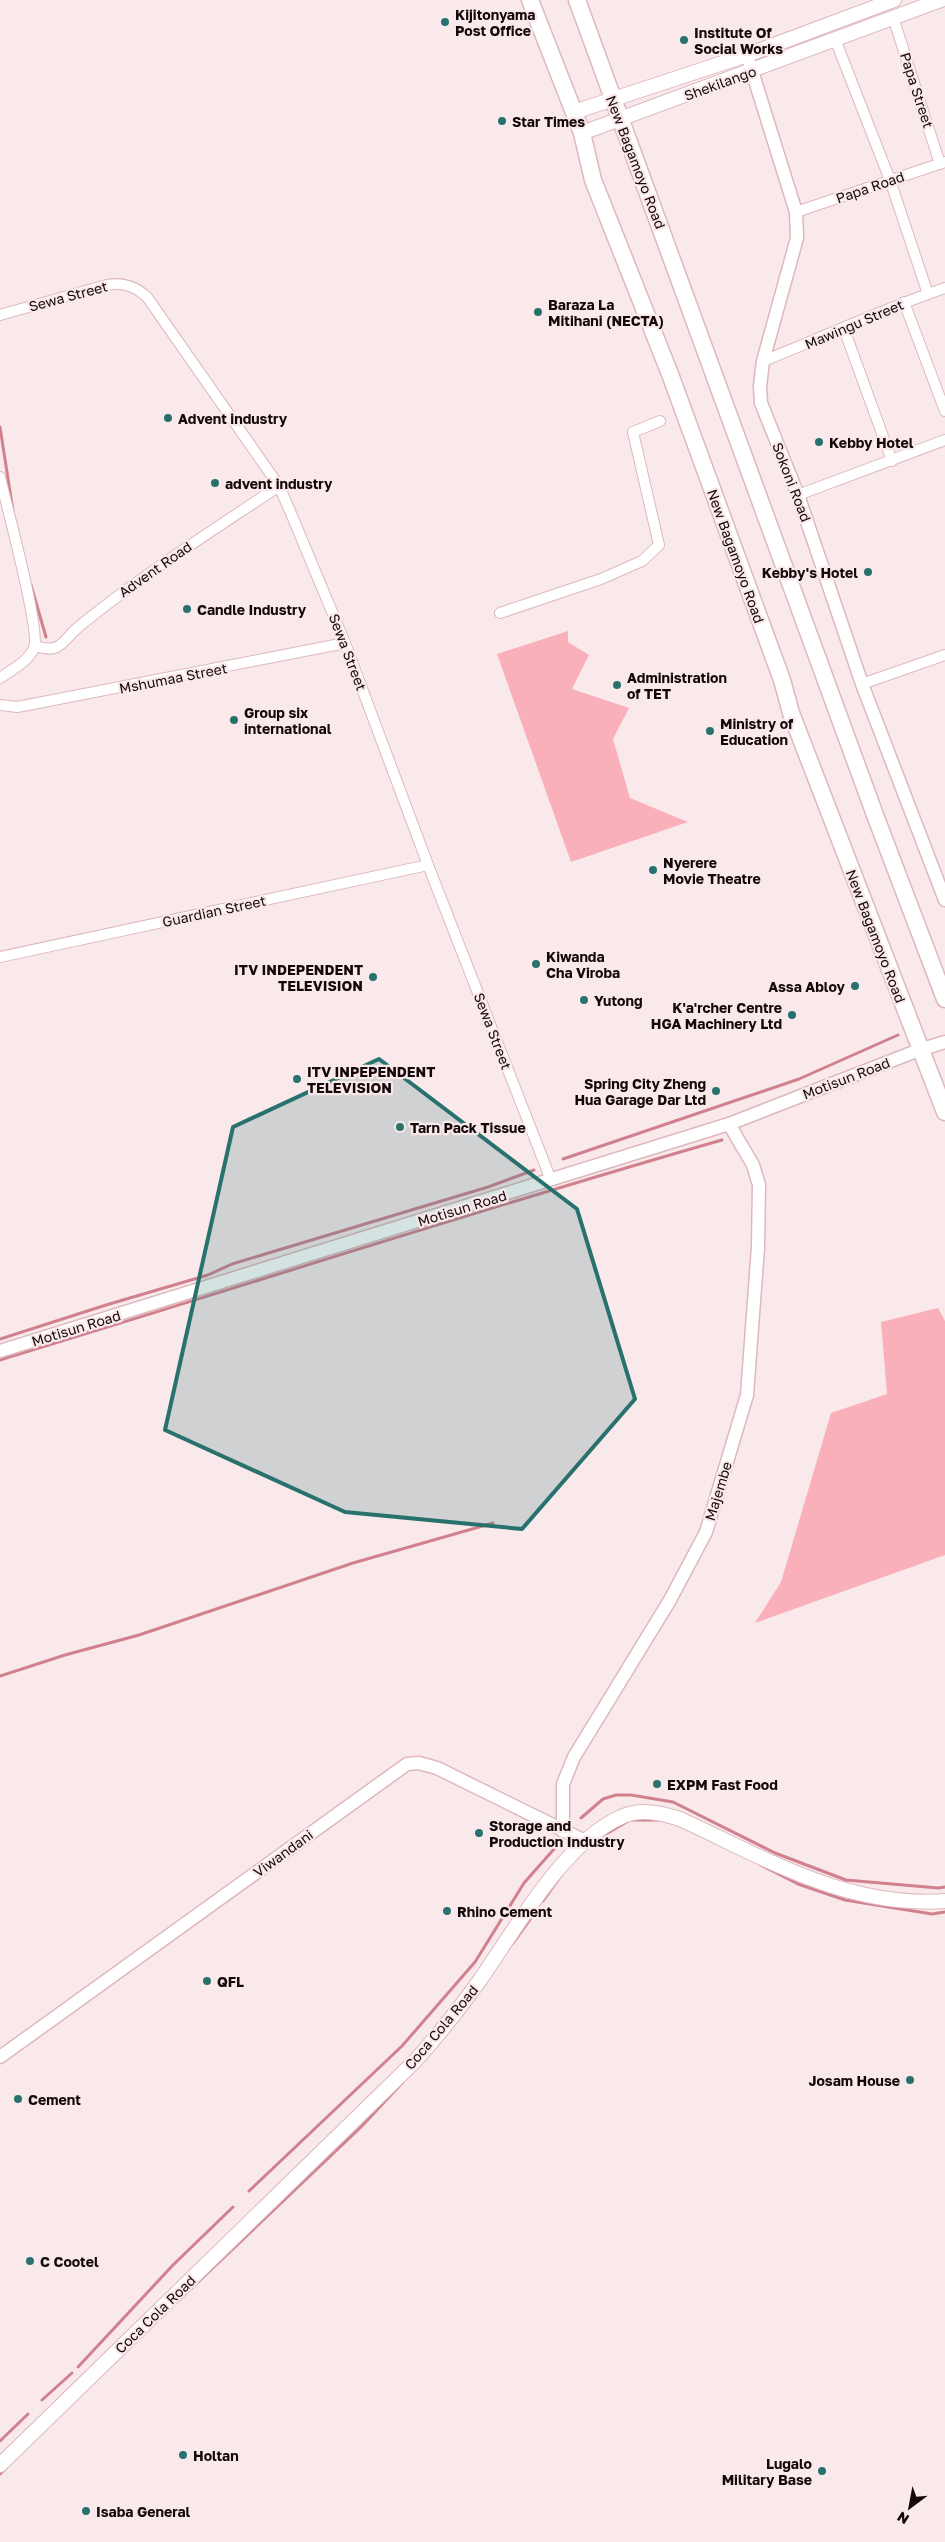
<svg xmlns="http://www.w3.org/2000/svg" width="945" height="2542" viewBox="0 0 945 2542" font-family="'Golos Text',sans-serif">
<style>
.green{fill:#f9b0bb}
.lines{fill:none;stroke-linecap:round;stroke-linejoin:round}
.stream{stroke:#d1818e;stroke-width:3}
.minor-casing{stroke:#deb8bd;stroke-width:12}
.tertiary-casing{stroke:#deb8bd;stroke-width:15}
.secondary-casing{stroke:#deb8bd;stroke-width:16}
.trunk-casing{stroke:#deb8bd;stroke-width:19}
.minor{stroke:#fff;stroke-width:10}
.tertiary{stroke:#fff;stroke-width:12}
.secondary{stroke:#fff;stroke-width:14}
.trunk{stroke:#fff;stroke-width:16}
.marked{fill:#28716d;fill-opacity:0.2;stroke:#28716d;stroke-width:4;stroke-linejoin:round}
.poi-dot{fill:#28716d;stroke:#f9e9eb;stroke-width:2}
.labels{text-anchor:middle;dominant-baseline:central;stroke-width:4.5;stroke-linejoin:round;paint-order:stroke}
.poi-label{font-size:14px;font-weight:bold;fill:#15080a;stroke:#f9e9eb;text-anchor:start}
.street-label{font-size:14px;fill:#15080a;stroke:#f9e9eb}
</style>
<rect width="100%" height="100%" fill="#f9e9eb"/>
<!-- green -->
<g class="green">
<path d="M568 631V642L589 655 572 689 629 708 613 739 630 798 688 822 571 862 497 654Z"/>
<path d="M938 1308 945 1321V1555L755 1623 781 1582 831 1413 887 1394 881 1322Z"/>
</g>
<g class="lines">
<!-- stream -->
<g class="stream">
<path d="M0 427 13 511"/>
<path d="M31 585 46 637"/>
<path d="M563 1159 799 1079 898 1035"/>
<path d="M0 1339 106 1305 208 1275 232 1264 488 1187 534 1170"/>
<path d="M0 1360C241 1287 480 1209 722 1140"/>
<path d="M0 1676 65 1655 139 1635 353 1563 493 1523"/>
<path d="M581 1818 603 1799 616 1795H631L673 1802 775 1853 846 1880 938 1888 945 1887"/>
<path d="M599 1838 630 1820H658"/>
<path d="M759 1864 798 1884 845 1900 932 1914 945 1912"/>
<path d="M543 1901 560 1877"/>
<path d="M513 1943 536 1911"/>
<path d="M249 2191 402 2046 475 1962 524 1883 562 1840"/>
<path d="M178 2301 361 2127 403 2082"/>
<path d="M78 2367 173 2265 233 2207"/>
<path d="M42 2400 72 2373"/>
<path d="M0 2441 28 2414"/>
<path d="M0 2474 5 2469"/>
</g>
<defs>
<g id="minor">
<path d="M893 17 940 164"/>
<path d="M835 39 890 180 928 294"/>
<path d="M796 212 945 162"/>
<path d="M904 302 945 411"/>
<path d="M0 315 107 285C123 282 135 286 147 297L279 486 290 511 345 643 428 865 551 1180"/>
<path d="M844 329 892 461"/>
<path d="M763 361C824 337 883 309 945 288"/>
<path d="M0 477C6 504 41 631 34 648 28 662 11 670 0 678"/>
<path d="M798 495 945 440"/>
<path d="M500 613 601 579 642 561 659 545 633 432 660 421"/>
<path d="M35 646C63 655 62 639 82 624 144 574 212 531 279 486"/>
<path d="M862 684 945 655"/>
<path d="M0 705 17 707 38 703 345 643"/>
<path d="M0 957 428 865"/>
</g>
<g id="tertiary">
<path d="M747 55 796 212 797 238 763 361 760 386 761 403 798 495 862 684 945 900"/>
<path d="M0 1351 729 1124 919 1050 945 1042"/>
<path d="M563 1831V1784L574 1757 670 1600 706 1532 747 1395 758 1247 759 1185 753 1165 729 1124"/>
<path d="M0 2057 407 1764 419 1763 437 1768 585 1841"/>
</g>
<g id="secondary">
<path d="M574 112 747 55 894 0"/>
<path d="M582 133 941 0"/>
<path d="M0 2465 413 2063C437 2037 459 2009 480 1980 515 1930 564 1842 621 1817 640 1808 661 1813 680 1819 767 1859 846 1908 945 1901"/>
</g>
<g id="trunk">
<path d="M530 0 582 133 593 180 670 374 782 680 791 713 945 1112"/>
<path d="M577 0 875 815 945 999"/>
</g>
</defs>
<!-- minor casing -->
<use href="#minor" class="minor-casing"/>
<!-- tertiary casing -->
<use href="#tertiary" class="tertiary-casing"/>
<!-- secondary casing -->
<use href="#secondary" class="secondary-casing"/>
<!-- trunk casing -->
<use href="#trunk" class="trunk-casing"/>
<!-- minor -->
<use href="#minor" class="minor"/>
<!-- tertiary -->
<use href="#tertiary" class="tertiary"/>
<!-- secondary -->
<use href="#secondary" class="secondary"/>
<!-- trunk -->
<use href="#trunk" class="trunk"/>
</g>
<!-- marked area -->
<path class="marked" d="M379 1059 577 1209 635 1399 522 1529 345 1512 165 1430 233 1127Z"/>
<!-- markers -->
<g class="poi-dot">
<circle cx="445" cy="22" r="5"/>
<circle cx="684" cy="40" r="5"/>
<circle cx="502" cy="121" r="5"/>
<circle cx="538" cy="312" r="5"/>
<circle cx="168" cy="418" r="5"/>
<circle cx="819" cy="442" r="5"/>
<circle cx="215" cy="483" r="5"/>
<circle cx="868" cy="572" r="5"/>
<circle cx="187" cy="609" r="5"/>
<circle cx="617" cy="685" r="5"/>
<circle cx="234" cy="720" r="5"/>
<circle cx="710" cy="731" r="5"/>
<circle cx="653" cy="870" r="5"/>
<circle cx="536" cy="964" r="5"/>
<circle cx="373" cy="977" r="5"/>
<circle cx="855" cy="986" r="5"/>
<circle cx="584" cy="1000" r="5"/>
<circle cx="792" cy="1015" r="5"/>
<circle cx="297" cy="1079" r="5"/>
<circle cx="716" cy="1091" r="5"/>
<circle cx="400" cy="1127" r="5"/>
<circle cx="657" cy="1784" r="5"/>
<circle cx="479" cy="1833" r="5"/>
<circle cx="447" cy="1911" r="5"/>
<circle cx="207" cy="1981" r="5"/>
<circle cx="910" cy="2080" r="5"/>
<circle cx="18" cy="2099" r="5"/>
<circle cx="30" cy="2261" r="5"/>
<circle cx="183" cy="2455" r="5"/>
<circle cx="822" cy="2471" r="5"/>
<circle cx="86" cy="2511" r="5"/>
</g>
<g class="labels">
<!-- poi labels -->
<g class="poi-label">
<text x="455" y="14">Kijitonyama<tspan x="455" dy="16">Post Office</tspan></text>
<text x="694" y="32">Institute Of<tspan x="694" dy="16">Social Works</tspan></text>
<text x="512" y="121">Star Times</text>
<text x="548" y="304">Baraza La<tspan x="548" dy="16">Mitihani (NECTA)</tspan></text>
<text x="178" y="418">Advent industry</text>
<text x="829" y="442">Kebby Hotel</text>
<text x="225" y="483">advent industry</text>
<text x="858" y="572" text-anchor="end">Kebby's Hotel</text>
<text x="197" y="609">Candle Industry</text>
<text x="627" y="677">Administration<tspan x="627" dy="16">of TET</tspan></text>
<text x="244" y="712">Group six<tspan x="244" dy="16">international</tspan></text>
<text x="720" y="723">Ministry of<tspan x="720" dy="16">Education</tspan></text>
<text x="663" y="862">Nyerere<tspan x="663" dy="16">Movie Theatre</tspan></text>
<text x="546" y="956">Kiwanda<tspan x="546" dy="16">Cha Viroba</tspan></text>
<text x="363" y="969" text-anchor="end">ITV INDEPENDENT<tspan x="363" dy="16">TELEVISION</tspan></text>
<text x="845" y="986" text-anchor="end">Assa Abloy</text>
<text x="594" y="1000">Yutong</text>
<text x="782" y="1007" text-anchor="end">K'a'rcher Centre<tspan x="782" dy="16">HGA Machinery Ltd</tspan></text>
<text x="307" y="1071">ITV INPEPENDENT<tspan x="307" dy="16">TELEVISION</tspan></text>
<text x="706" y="1083" text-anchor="end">Spring City Zheng<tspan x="706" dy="16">Hua Garage Dar Ltd</tspan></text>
<text x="410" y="1127">Tarn Pack Tissue</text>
<text x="667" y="1784">EXPM Fast Food</text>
<text x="489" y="1825">Storage and<tspan x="489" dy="16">Production Industry</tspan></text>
<text x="457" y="1911">Rhino Cement</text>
<text x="217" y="1981">QFL</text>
<text x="900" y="2080" text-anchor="end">Josam House</text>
<text x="28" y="2099">Cement</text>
<text x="40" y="2261">C Cootel</text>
<text x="193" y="2455">Holtan</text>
<text x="812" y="2463" text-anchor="end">Lugalo<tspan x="812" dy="16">Military Base</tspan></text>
<text x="96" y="2511">Isaba General</text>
</g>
<!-- street labels -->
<g class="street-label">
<text transform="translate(720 83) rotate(-20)">Shekilango</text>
<text transform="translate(917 90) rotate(72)">Papa Street</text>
<text transform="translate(636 162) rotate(69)">New Bagamoyo Road</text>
<text transform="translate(870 187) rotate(-19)">Papa Road</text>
<text transform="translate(68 296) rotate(-15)">Sewa Street</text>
<text transform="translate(854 324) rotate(-23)">Mawingu Street</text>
<text transform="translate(792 482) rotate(69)">Sokoni Road</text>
<text transform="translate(736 556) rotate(70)">New Bagamoyo Road</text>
<text transform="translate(155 569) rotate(-35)">Advent Road</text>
<text transform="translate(348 652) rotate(69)">Sewa Street</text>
<text transform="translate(173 678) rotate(-11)">Mshumaa Street</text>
<text transform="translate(214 911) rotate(-12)">Guardian Street</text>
<text transform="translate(876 936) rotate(69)">New Bagamoyo Road</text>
<text transform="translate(493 1031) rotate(69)">Sewa Street</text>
<text transform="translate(846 1078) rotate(-21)">Motisun Road</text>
<text transform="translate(462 1208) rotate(-17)">Motisun Road</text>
<text transform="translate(76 1328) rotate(-17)">Motisun Road</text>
<text transform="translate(718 1491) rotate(-73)">Majembe</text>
<text transform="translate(283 1853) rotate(-36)">Viwandani</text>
<text transform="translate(441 2027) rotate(-50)">Coca Cola Road</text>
<text transform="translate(155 2314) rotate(-44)">Coca Cola Road</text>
</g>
</g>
<!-- north arrow -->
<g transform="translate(910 2507) rotate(212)" stroke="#f9e9eb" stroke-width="4" paint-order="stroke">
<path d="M0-4L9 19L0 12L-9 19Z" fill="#15080a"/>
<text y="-8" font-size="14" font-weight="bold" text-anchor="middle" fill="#15080a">N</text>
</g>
</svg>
